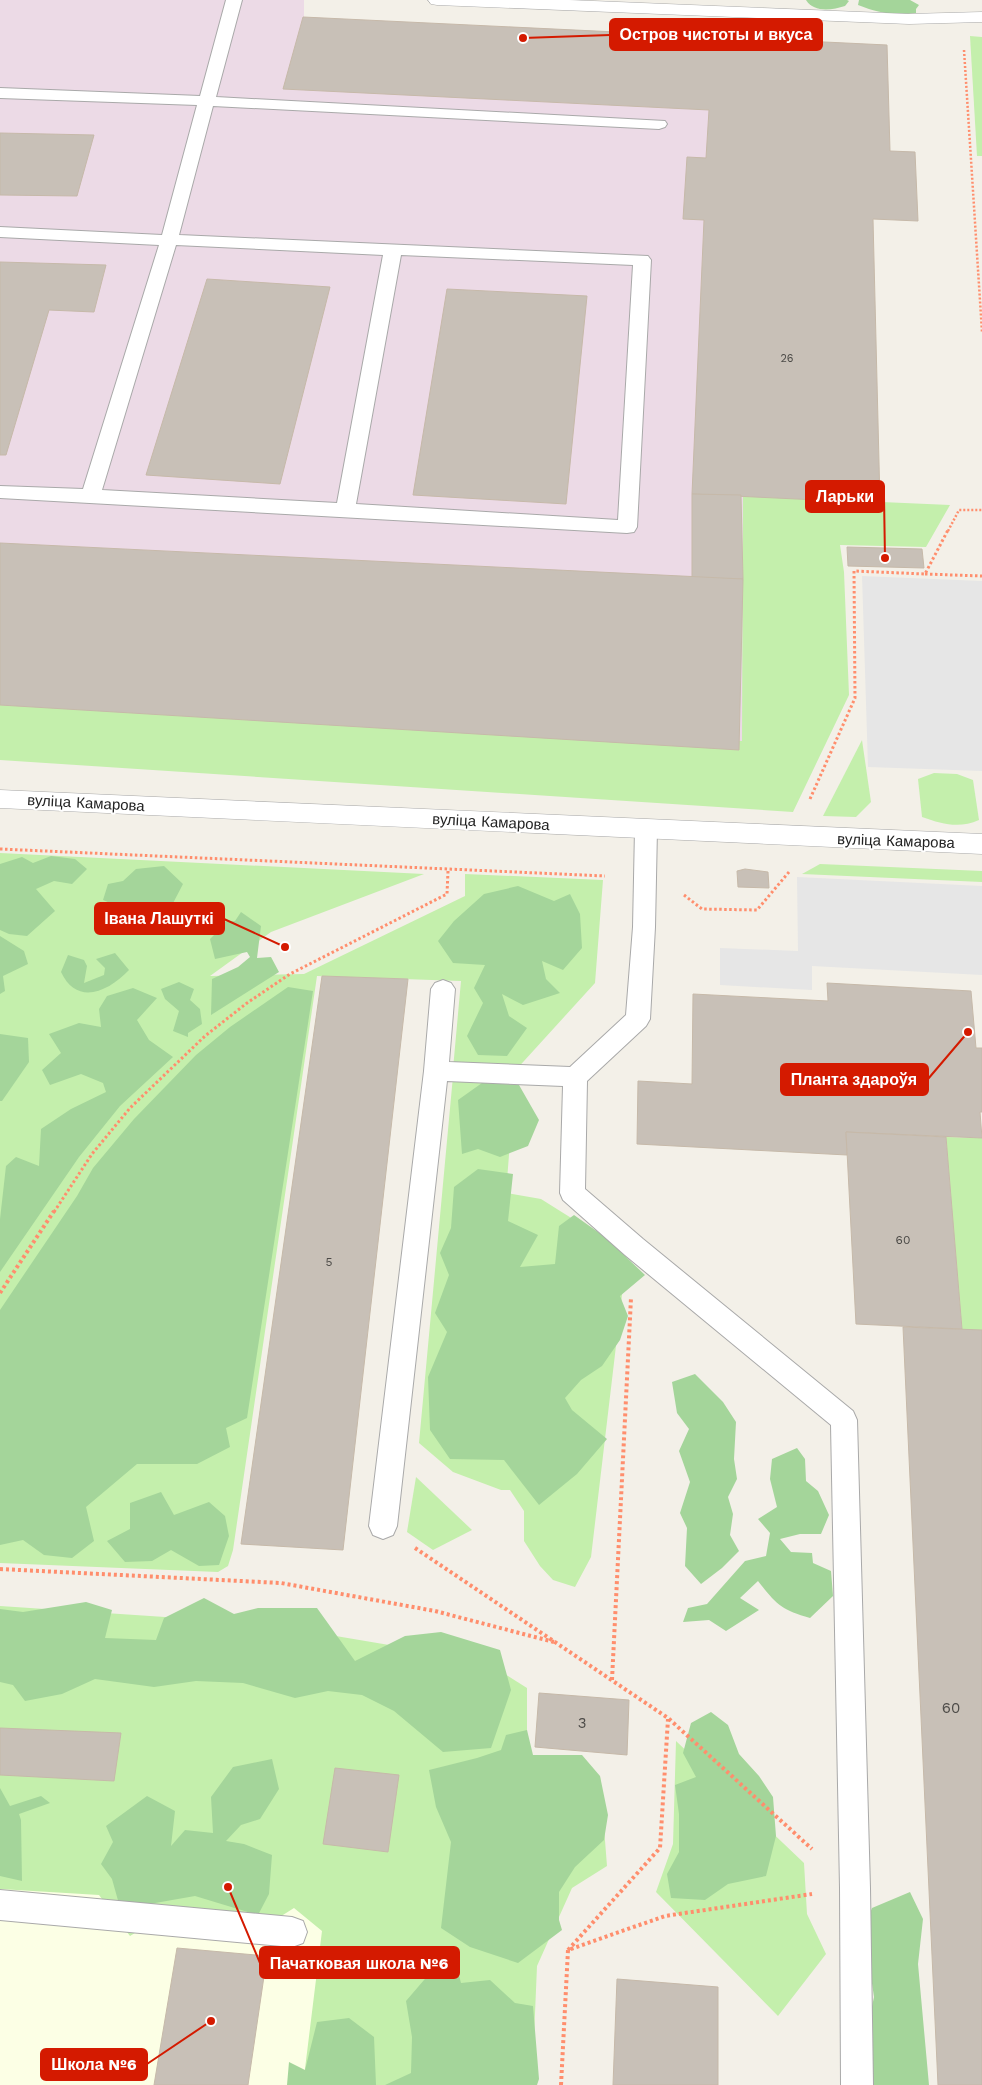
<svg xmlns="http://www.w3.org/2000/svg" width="982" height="2085" viewBox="0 0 982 2085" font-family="'Work Sans',sans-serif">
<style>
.industrial{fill:#ecdae6}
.education{fill:#fcffe5}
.grass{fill:#c4efac}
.forest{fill:#a4d59a}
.parking{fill:#e6e6e6}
.building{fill:#c8c0b7;stroke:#c6b9a9}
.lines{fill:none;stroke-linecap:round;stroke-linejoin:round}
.lane-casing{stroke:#a9a9a9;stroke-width:2}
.street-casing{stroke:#a9a9a9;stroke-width:1}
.path-far2{stroke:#ff8e6d;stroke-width:2.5;stroke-dasharray:2 2;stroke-linecap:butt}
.path-far1{stroke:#ff8e6d;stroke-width:3;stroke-dasharray:2.5 2.5;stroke-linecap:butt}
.path{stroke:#ff8e6d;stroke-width:4;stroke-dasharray:3 3;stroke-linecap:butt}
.lane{fill:#fff;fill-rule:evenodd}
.street{fill:#fff;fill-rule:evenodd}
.labels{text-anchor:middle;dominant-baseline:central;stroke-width:4;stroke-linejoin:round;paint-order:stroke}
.far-number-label{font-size:11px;fill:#4c4a47}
.number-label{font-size:12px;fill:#4c4a47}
.street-label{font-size:15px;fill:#222;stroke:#fff}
.near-number-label{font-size:15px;fill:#4c4a47}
.leader{fill:none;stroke:#d41a00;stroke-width:2}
.callout-dot{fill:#d41a00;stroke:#fff;stroke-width:2}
.callout{fill:#d41a00;stroke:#d41a00;stroke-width:2}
.callout-label{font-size:16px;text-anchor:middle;font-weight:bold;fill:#fff}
</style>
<rect width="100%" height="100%" fill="#f3f0e8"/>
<!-- industrial -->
<path class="industrial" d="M0 0H304V17L887 45 890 151 915 152 873 219 781 498 784 800 0 755Z"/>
<!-- education -->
<path class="education" d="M0 1658 473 1689 438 2085H0Z"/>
<!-- grass -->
<g class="grass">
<path d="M970 36 982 37V156H977Z"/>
<path d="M743 496 950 505 926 547 840 545 844 572 849 695 793 812 0 760V705L742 741Z"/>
<path d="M862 740 871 802 856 817 823 816Z"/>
<path d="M934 773 957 774 973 780 979 820C959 829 942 824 922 817L918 779Z"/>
<path d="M0 853 424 874 271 932 210 976 304 974 465 896V874L603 880 595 983 514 1072 453 1069 461 981 317 976 233 1550 228 1566 218 1572 0 1563Z"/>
<path d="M820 864 982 871V882L802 874Z"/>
<path d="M453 1076 515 1079 506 1193 541 1199 627 1253 591 1557 575 1587 553 1580 540 1566 524 1541V1511L510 1490H501L453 1472 419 1443Z"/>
<path d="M946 1137 982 1138V1331L962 1330Z"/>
<path d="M416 1477 472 1530 433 1550 407 1532Z"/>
<path d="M0 1606 210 1620 318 1633 484 1661 527 1688V1770L600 1776 607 1866 572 1888 537 1966 532 2085H303L322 1931 294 1908 267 1925 161 1917 130 1936 99 1895 0 1889Z"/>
<path d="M676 1741 804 1863 807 1914 826 1954 778 2016 656 1892 673 1844Z"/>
</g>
<!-- forest -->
<g class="forest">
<path d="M806 0H847L849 1 845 6C832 10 814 13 806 0Z"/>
<path d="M910 0 919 5 916 9V13C895 16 878 13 858 5L859 0Z"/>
<path d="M51 856 75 859 87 869 72 884 54 881 36 889 55 911 27 936 9 934 0 930V864L22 857 33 863Z"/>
<path d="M164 866 183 884 171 907 143 917 103 900 108 884 123 881 136 869Z"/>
<path d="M518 886 554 901 570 894 580 914 582 948 563 970 542 961 546 979 560 993 523 1005 502 994 509 1016 527 1028 507 1056 478 1055 467 1036 483 1003 474 988 485 965 453 963 438 941 454 921 484 894Z"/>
<path d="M241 912 261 926 257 958 271 957 279 972 211 1015 212 979 238 967 250 957 247 952 215 959 210 939 215 934 220 922 235 921Z"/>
<path d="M0 936 24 951 28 964 3 976 5 991 0 994Z"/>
<path d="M115 953 129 970C108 992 77 1006 61 972L68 955 84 960 87 966 84 983 104 975 105 968 96 959Z"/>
<path d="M179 982 194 989 190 1000 200 1009 202 1024 188 1033V1037L173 1031 179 1011 165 999 161 989Z"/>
<path d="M288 987 313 991 247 1418 226 1428 230 1447 197 1464H137L86 1507 94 1541 72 1558 44 1555 23 1540 0 1545V1310L77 1196 93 1168 134 1119 196 1055 230 1027Z"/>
<path d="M133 988 157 998 137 1020 149 1040 173 1057 120 1106 79 1157 0 1272V1219L6 1166 16 1157 39 1166 41 1129 71 1109 106 1092 103 1083 81 1074 50 1085 42 1070 61 1053 49 1034 79 1023 101 1027 99 1009 107 996Z"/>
<path d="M0 1034 28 1038 29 1062 2 1101H0Z"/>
<path d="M482 1083 519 1085 539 1120 528 1146 500 1157 478 1149 462 1154 458 1100Z"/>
<path d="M478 1169 513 1174 508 1221 538 1235 520 1267 555 1264 559 1226 574 1215 605 1237 645 1275 620 1296 628 1316 620 1340 602 1366 581 1380 565 1398 572 1410 607 1439 577 1474 539 1505 504 1460 450 1459 430 1430 428 1377 447 1332 435 1313 449 1275 440 1253 451 1228 454 1187Z"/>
<path d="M695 1374 723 1402 736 1422 734 1459 737 1479 728 1497 733 1514 730 1535 739 1551 722 1568 701 1584 685 1566 687 1528 680 1513 690 1482 679 1451 689 1429 677 1413 672 1382Z"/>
<path d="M797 1448 805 1459 806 1481 818 1491 829 1515 821 1534H800L780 1539 791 1552 812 1553 813 1563 831 1571 833 1596 810 1618C781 1610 776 1604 758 1581L740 1598 759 1610 726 1631 709 1620 683 1622 688 1608 707 1604 745 1561 766 1556 770 1533 758 1519 777 1507 770 1479 772 1459Z"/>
<path d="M161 1492 174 1515 209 1502 225 1516 229 1536 219 1565 199 1566 171 1550 152 1561 125 1562 107 1541 130 1529V1503Z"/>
<path d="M204 1598 234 1614 258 1608H317L355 1661 405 1636 441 1632 500 1650 511 1690 491 1748 443 1752 394 1711 362 1695 328 1691 295 1698 243 1683 196 1681 154 1687 95 1679 62 1694 25 1701 13 1685 0 1682V1609L23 1612 86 1602 112 1610 105 1638 156 1640 164 1618Z"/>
<path d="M711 1712 728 1725 739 1754 759 1776 773 1797 776 1836 766 1876 728 1884 705 1900 671 1898 667 1874 679 1852V1814L675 1785 696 1777 683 1753 691 1723Z"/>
<path d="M527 1730 533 1755H582L600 1776 608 1815 604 1840 575 1867 559 1892V1920L562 1930 518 1963 470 1947 441 1928 451 1842 436 1807 429 1770 477 1758 501 1750 506 1735Z"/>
<path d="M272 1759 279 1789 260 1819 241 1825 226 1841 244 1844 272 1855 269 1894 258 1915 195 1896 138 1906 119 1904 112 1879 101 1864 113 1842 106 1826 147 1796 175 1811 171 1846 185 1830 213 1833 211 1797 233 1767Z"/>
<path d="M0 1788 10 1806 41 1796 50 1803 19 1814 21 1820 22 1881 0 1876Z"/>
<path d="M910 1892 923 1919 918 1964 929 2085H871L873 2059 868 2026 874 1997 864 1929 872 1908Z"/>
<path d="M456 1964 461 1983 490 1980 515 2003 533 2006 539 2079 537 2085H385L411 2073 412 2037 406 2001 436 1966Z"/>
<path d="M349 2018 374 2037 376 2085H287L289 2062 305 2070 317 2022Z"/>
</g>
<!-- parking -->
<g class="parking">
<path d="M862 576 982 581V771L868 767Z"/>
<path d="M797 877 982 886V975L812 966V990L720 985V948L798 951Z"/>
</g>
<!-- building -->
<g class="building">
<path d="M303 17 887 45 890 151 915 152 918 221 873 219 880 503 692 494 704 220 683 219 687 157 706 158 709 110 283 89Z"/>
<path d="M0 133 94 135 77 196 0 195Z"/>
<path d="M0 262 106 265 94 312 49 310 6 455H0Z"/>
<path d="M207 279 330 287 280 484 146 475Z"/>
<path d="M447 289 587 296 566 504 413 495Z"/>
<path d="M692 494 741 495 743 579 692 578Z"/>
<path d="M0 543 743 579 739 750 0 705Z"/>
<path d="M847 547 922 549 924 568 848 566Z"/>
<path d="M745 869 768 872 769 888 738 887 737 871Z"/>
<path d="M322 976 408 979 343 1550 241 1544Z"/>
<path d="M827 983 971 991 976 1048H982V1112H980L982 1138 846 1132 847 1155 637 1144 638 1081 692 1084 693 994 828 1001Z"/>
<path d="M846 1132 946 1137 962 1329 856 1324Z"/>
<path d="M903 1327 982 1330V2085H938Z"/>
<path d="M539 1693 629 1700 627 1755 535 1747Z"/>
<path d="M0 1728 121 1733 114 1781 0 1775Z"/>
<path d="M335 1768 399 1775 388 1852 323 1844Z"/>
<path d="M177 1948 267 1956 248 2085H154Z"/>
<path d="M617 1979 718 1987V2085H613Z"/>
</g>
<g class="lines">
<defs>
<g id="lane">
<path d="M226 0H242L216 97 665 121 667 124 665 127 659 129 213 106 179 235 648 256 651 260 637 527 634 532 627 533 0 498V486L83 489 159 245 0 237V227L162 235 197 105 0 98V88L200 96ZM176 245 383 255 337 503 102 490ZM401 255 633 265 618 520 356 504Z"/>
<path d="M646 821 654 823 657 829 655 927 650 1019 646 1026 587 1081 585 1189 643 1239 853 1411 857 1420 870 1888 873 2085H841L840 1888 831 1425 625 1255 563 1200 560 1193 563 1086 447 1081 397 1526 393 1535 383 1539 373 1535 369 1526 424 1071 431 989 435 983 443 980 451 983 455 989 449 1062 570 1067 626 1015 633 927 635 829 638 823Z"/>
<path d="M0 1890 292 1917 303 1921 307 1932 303 1943 292 1947 0 1920Z"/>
</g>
<g id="street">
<path d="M428 0H569L909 14 982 12V22L909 24 437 5 431 4Z"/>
<path d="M0 790 982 834V854L0 808Z"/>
</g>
</defs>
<!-- lane casing -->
<use href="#lane" class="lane-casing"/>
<!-- street casing -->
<use href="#street" class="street-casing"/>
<!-- path-far2 -->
<g class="path-far2">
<path d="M964 50 982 332"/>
<path d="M948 531 959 510H982"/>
</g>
<!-- path-far1 -->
<g class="path-far1">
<path d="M925 574 982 576"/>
<path d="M810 799 855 698 854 571 925 574 948 530"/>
<path d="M0 849 605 876"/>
<path d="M684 895 702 909 757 910 789 872"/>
<path d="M54 1212 92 1154 130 1108 205 1036 247 1003 290 974 447 894 448 871"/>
</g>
<!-- path -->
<g class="path">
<path d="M0 1293 54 1211"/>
<path d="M415 1548 668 1718 812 1849"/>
<path d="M0 1569 281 1583 435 1611 554 1642"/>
<path d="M612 1680 631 1298"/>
<path d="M568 1950 660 1848 668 1719"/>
<path d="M561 2085 568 1950 665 1916 812 1894"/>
</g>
<!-- lane -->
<use href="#lane" class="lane"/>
<!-- street -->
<use href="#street" class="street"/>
</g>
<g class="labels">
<!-- far-number labels -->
<g class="far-number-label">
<text x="787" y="358">26</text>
</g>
<!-- number labels -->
<g class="number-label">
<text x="903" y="1240">60</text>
<text x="329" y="1262">5</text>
</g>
<!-- street labels -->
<g class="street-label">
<text transform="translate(86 803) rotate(3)">вуліца Камарова</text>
<text transform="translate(491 822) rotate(3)">вуліца Камарова</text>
<text transform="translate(896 841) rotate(2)">вуліца Камарова</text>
</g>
<!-- near-number labels -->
<g class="near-number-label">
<text x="951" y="1708">60</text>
<text x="582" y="1723">3</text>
</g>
</g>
<!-- callouts -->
<path class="leader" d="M523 38L610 35M885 558L884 497M285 947L224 919M968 1032L928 1079M228 1887L260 1963M211 2021L147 2064"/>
<g class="callout-dot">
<circle cx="523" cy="38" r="5"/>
<circle cx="885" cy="558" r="5"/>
<circle cx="285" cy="947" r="5"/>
<circle cx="968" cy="1032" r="5"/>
<circle cx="228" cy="1887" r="5"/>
<circle cx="211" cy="2021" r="5"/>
</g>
<g class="callout">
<rect x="610" y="19" width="212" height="31" rx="5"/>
<rect x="806" y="481" width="78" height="31" rx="5"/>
<rect x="95" y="903" width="129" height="31" rx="5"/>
<rect x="781" y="1064" width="147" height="31" rx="5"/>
<rect x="260" y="1947" width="199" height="31" rx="5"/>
<rect x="41" y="2049" width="106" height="31" rx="5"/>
</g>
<g class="callout-label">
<text x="716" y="40">Остров чистоты и вкуса</text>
<text x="845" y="502">Ларьки</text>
<text x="159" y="924">Івана Лашуткі</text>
<text x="854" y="1085">Планта здароўя</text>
<text x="359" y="1969">Пачатковая школа №6</text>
<text x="94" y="2070">Школа №6</text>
</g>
</svg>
